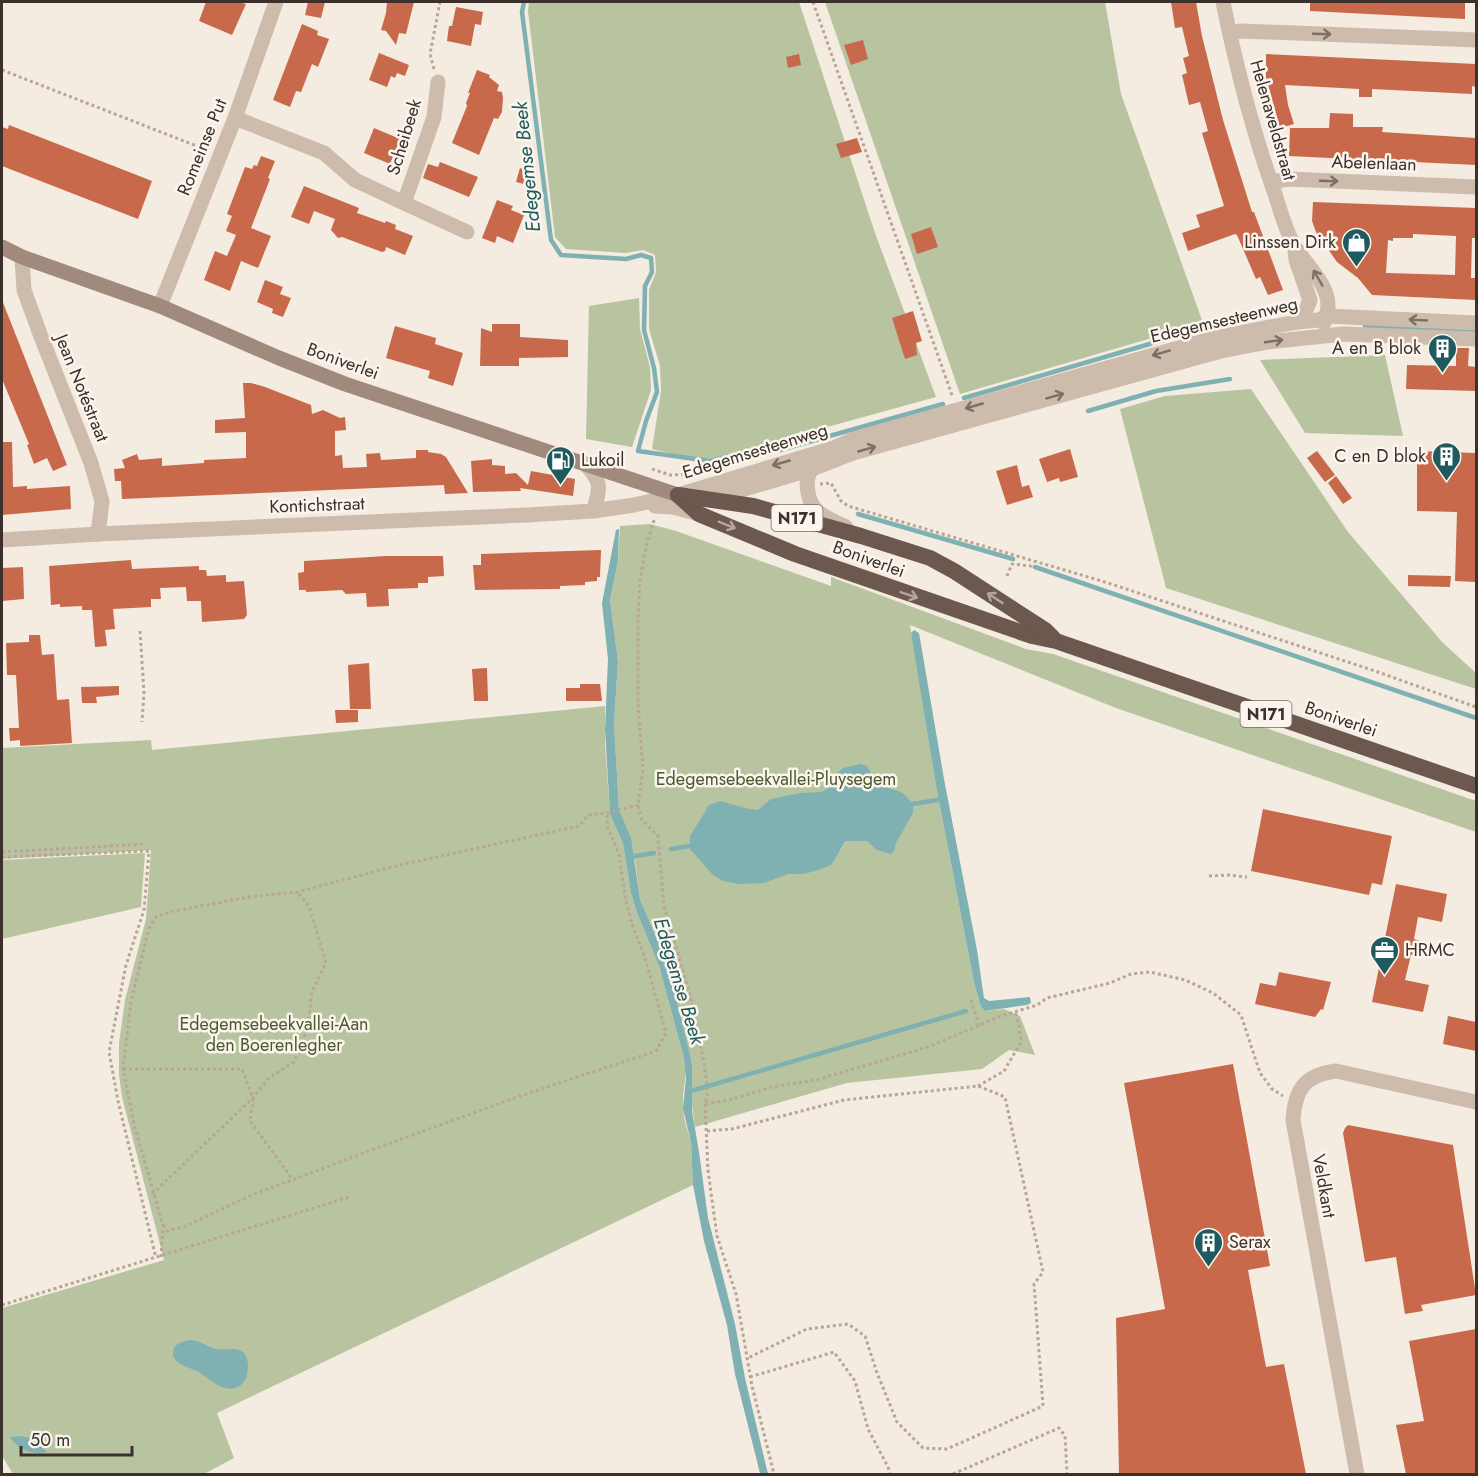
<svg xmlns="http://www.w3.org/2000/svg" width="1478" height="1476" viewBox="0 0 1478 1476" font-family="Jost,sans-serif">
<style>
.green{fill:#b8c4a0}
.water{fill:#7fb0b2}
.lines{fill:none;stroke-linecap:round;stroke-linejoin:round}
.stream{stroke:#7fb0b2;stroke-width:4.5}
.building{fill:#c8694b;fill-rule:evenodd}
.path{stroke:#b9a596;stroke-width:3;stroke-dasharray:3 3;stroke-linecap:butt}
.minor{stroke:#cdbbac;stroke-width:15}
.secondary{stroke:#a18a7d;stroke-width:15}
.trunk{stroke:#6c584f;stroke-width:16}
.path-bridge{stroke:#b9a596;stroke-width:3;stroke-dasharray:3 3;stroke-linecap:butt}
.oneway{stroke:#7d6f65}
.oneway2{stroke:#b4a69e}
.labels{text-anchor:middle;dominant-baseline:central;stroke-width:5;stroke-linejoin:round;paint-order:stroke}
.shield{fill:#fbf5ee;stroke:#756b66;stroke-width:1.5}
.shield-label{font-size:16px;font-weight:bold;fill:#3b302b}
.street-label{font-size:18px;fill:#3b302b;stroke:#fbf5ee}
.poi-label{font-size:18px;fill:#3b302b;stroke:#fbf5ee;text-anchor:end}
.park-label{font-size:18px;fill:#4a5a2e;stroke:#fbf5ee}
.water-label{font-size:20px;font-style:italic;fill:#1f5a5e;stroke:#fbf5ee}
</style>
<rect width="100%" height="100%" fill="#f4ebe1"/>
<!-- green -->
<g class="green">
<path d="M529 2H799L875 233 936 397 711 459 685 457 652 449 661 391 660 366 649 329V290L656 272 655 255 643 250 626 253 566 249 555 237 528 11Z"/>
<path d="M825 2H1105L1121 94 1203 323 960 394Z"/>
<path d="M639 298 640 329 650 367 651 390 632 447 586 439 589 306Z"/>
<path d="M1385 355 1403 436 1305 433 1260 360Z"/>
<path d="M1251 389 1348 532 1443 643 1476 673V689L1166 588 1120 409 1165 396Z"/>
<path d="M650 524 676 531 831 586V577L1026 649 1053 654 1476 801V832L1116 708 910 625 936 786 975 987 981 1007 985 1011 1004 1009 1020 1016 1035 1055 1009 1050 982 1069 847 1083 695 1127 691 1098 692 1065 674 989 664 956 640 899 635 861 619 810 614 723 618 661 610 600 618 561 620 526Z"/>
<path d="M605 706V743L610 814 623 844 631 893 637 913 659 966 684 1058 686 1071 683 1097 684 1118 691 1142 693 1185 217 1413 234 1458 204 1474H13L2 1456V1308L164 1260 122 1097 119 1075V1043L125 1000 146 919 151 850 2 859V748L151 740 152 750Z"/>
<path d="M145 853 141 907 2 939V860Z"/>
</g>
<!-- water -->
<g class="water">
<path d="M619 529 618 561 610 600 618 661 614 723 619 810 631 838 640 899 664 956 674 989 690 1055 692 1065V1111L699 1152 708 1218 735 1324 745 1378 768 1474H760L758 1465 735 1374 727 1325 704 1241 693 1185 691 1142 683 1109 686 1078 684 1058 659 966 637 913 631 893 623 844 610 814 605 729 608 659 602 603 616 530Z"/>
<path d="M914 630 919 633 944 779 977 950 984 998 989 1001 1030 997 1031 1003 1027 1005 985 1011 981 1007 975 987 936 786 911 633Z"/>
<path d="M860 764 867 766 877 784 903 793 913 804V813L896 843 894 851 891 854 877 850 867 841H845L832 864 822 869 804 874H788L764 883 740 884 723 881 713 875 690 849V836L709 805 720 801 749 809 758 810 771 799 800 793 822 792 836 783V774L843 768Z"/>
<path d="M190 1340C200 1340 207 1347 216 1349 230 1351 247 1343 248 1365 248 1372 247 1378 243 1383 229 1397 213 1382 202 1374 195 1368 167 1365 174 1348 177 1343 184 1341 190 1340Z"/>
<path d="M20 1436 30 1438 47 1452C31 1455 19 1450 10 1437Z"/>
</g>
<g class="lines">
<!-- stream -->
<g class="stream">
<path d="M524 2 522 12 551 240 561 255 626 259 641 255 651 258 652 272 645 286 644 330 654 368 657 392 646 421 638 451 710 461 758 449 780 450 943 404"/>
<path d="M1365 326 1476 331"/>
<path d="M964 398 1208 327"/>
<path d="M1088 411 1156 391 1230 379"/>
<path d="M858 514 1013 559"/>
<path d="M1035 567 1476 718"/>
<path d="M913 804 943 799"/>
<path d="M671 849 690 846"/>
<path d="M630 857 654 853"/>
<path d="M691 1091 966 1011"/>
</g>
</g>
<!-- building -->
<g class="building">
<path d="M206 2H238L246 4 232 35 199 21Z"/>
<path d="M308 2H325L321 18 305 15Z"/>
<path d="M387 2H414L406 34 399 33 396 45 386 31 381 30 386 13Z"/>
<path d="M1171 2H1196L1202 36 1223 120 1252 212H1254L1283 290 1268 295 1260 277 1256 279 1237 235 1235 234 1188 251 1182 233 1200 227 1196 215 1224 206 1202 133 1208 131 1200 102 1189 105 1182 75 1187 73 1183 58 1189 56 1182 27 1175 28Z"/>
<path d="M1310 2H1465V19L1310 11Z"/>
<path d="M456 7 483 12 481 25 475 24 471 46 447 41 449 26H452Z"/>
<path d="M302 24 318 31 317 35 329 39 318 67 312 64 301 92 296 91 290 107 273 100Z"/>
<path d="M863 40 868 59 851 65 844 45Z"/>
<path d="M379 53 409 65 405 76 397 73 395 78 391 76 387 87 369 80Z"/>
<path d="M799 54 801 65 788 68 786 57Z"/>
<path d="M1266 54 1476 64V87L1472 86V94L1372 89V97H1359V89L1285 85 1288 105 1294 124 1280 128 1266 77Z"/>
<path d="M477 70 490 75 489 77 499 85 497 91 502 92 503 98 502 112 498 119 494 118 479 155 452 143 467 106 466 103 470 93H468Z"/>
<path d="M1330 113 1353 114V127H1383L1382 132 1476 138V165L1289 156 1290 128H1329Z"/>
<path d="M9 125 152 181 138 219 2 166V127L8 129Z"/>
<path d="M374 128 400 139 390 164 364 153Z"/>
<path d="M857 138 862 152 841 158 836 144Z"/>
<path d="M261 156 275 161 268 178 270 179 251 228 271 236 258 268 241 261 230 291 204 280 215 251 227 256 236 235 226 231 232 216 227 214 245 167 252 169 254 165 257 166Z"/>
<path d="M440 162 478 177 469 197 423 178 428 164 438 167Z"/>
<path d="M520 168 532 172 528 185 516 182Z"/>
<path d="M304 186 359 208 357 213 385 223 386 221 396 225 395 229 413 236 405 255 386 247 385 251 382 252 342 237 338 238 331 230 335 219 314 211 309 224 291 217Z"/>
<path d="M497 200 513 206 511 210 524 215 513 243 497 236 495 243 482 238Z"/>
<path d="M1313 202 1476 208V238H1472L1471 278H1476V300L1372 295 1358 278 1337 262 1316 232 1312 221ZM1413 234 1456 236 1455 275 1386 273 1388 240 1393 241V238H1413Z"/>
<path d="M931 227 938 247 917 254 911 234Z"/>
<path d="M265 280 283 287 280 294 291 298 283 317 272 313 273 309 257 302Z"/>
<path d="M2 300 67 465 53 471 47 458 34 464 27 445 29 444 2 379Z"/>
<path d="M913 311 922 341 916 343 917 355 905 359 892 318Z"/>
<path d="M492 324H520V337L568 340V357L519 358V366H480L481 328 492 332Z"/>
<path d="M395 326 436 338 435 344 463 353 453 386 428 378 430 371 386 358Z"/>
<path d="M1456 348H1469L1468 366 1476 367V391L1406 389 1407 365 1456 366Z"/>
<path d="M243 383H251L265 387 311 405 312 414 323 410 340 418 345 417 346 430 335 431V456L342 455 343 468 367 467 366 454 380 453 381 460 416 458V450H428V452L441 454 446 457 468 493 445 494 444 485 122 499 121 481H115L114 469 125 468 122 460 137 454 139 460 162 458V466L204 463V460L246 458V432L215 433V420L245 418Z"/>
<path d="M2 442H12L13 487 27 486V489L70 486 71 509 2 515Z"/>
<path d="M1070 449 1078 477 1060 482 1059 478 1047 482 1039 459Z"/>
<path d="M1317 451 1335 475 1325 482 1307 458Z"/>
<path d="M1417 451 1476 453V582L1455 581 1457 512 1417 511Z"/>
<path d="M492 459V465L505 466V474L516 473 528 485 531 471 575 479 573 496 520 488 521 491 473 492 471 461Z"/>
<path d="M1017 465 1022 487 1029 485 1033 497 1007 505 996 471Z"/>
<path d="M1336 476 1352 498 1343 504 1328 483Z"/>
<path d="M601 550 600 577H597V581L585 582V585L560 586V589L475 590 473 565H481V554Z"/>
<path d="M386 556H443L444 576 428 577V583H418V588L388 589 389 606 367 607 366 593 346 594 342 590 306 592V590H299L298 573 304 572V561Z"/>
<path d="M131 560 132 569 199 566V570H206L207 576 226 575V582L244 581 247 615 244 619 202 622 201 601H187L186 587 160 588 161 599H151V607L113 609 115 629 105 630 107 646 95 647 92 610H82V606L60 607V604L51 605 49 566Z"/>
<path d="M23 567 24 599 2 601V568Z"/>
<path d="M1408 575 1451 576 1450 587 1408 586Z"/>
<path d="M29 635H40L42 655 54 654 57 700 69 699 72 743 20 746V740L10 741 9 728H19L16 675H7L6 643 29 642Z"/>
<path d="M369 663 371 709H350L348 665Z"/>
<path d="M487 668 488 701H474L472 669Z"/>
<path d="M580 684H600L602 701H566V688H580Z"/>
<path d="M119 686V695L96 697 97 703H82L81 687Z"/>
<path d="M335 710H358V722L336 723Z"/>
<path d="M1263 809 1392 836 1382 885 1372 883 1369 895 1251 871Z"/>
<path d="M1396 884 1447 894 1442 922 1418 917 1414 939 1420 941 1417 956 1411 955 1405 980 1429 985 1423 1012 1372 1002Z"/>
<path d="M1279 972 1331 982 1323 1010 1321 1009 1315 1017 1255 1004 1260 983 1276 986Z"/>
<path d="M1448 1016 1476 1022V1051L1443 1044Z"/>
<path d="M1233 1064 1270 1266 1248 1270 1266 1367 1284 1364 1306 1474H1119L1116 1318 1165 1309 1124 1083Z"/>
<path d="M1348 1125 1453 1145 1476 1295 1421 1305 1423 1311 1405 1314 1396 1257 1365 1262 1343 1133 1345 1128Z"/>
<path d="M1476 1329V1474H1406L1396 1425 1424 1421 1409 1341Z"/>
</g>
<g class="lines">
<!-- path -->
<g class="path">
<path d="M813 2 953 398"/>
<path d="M434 69 430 54 440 2"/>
<path d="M2 70 207 150"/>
<path d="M652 469 670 475 692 474"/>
<path d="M820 484 831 483 841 501 848 506 1105 582 1375 671 1476 707"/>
<path d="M654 520 647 543 640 579 638 620V704L643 769 638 805 642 820 658 836 664 906 691 999 704 1063 708 1092 705 1104 729 1100 772 1087 816 1080 870 1064 928 1047 1001 1016 1037 1005 1047 998 1110 983 1131 974 1150 972 1185 980 1213 993 1241 1015 1260 1073 1272 1089 1283 1096"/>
<path d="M1007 576 1012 564 1031 566 1032 562"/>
<path d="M140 631 144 693 142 722"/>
<path d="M2 852 145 844"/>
<path d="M2 857 149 851 144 910 126 965 109 1052 118 1101 156 1258"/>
<path d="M1209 876 1228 875 1247 877"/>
<path d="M971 1000 979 1026"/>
<path d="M123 1069H242L253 1098 250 1121 293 1180"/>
<path d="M978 1086 1004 1071 1021 1042 1019 1025 1015 1012"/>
<path d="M705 1104 708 1170 717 1236 736 1294 752 1386 774 1474"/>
<path d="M707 1131 732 1129 844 1100 978 1086 1005 1097 1043 1272 1034 1284 1043 1406 947 1449 923 1448 897 1422 877 1373 865 1336 848 1324 807 1329 748 1358"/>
<path d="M163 1225 167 1231 186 1226 252 1195 374 1149 517 1097 656 1051 666 1033 645 958 633 927 625 897 619 854 607 826V813"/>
<path d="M161 1257 163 1225 135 1128 123 1069 131 1002 149 928 156 917 169 912 249 897 297 892 400 865 579 826 588 815 607 813 638 805"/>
<path d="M2 1305 349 1197"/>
<path d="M750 1377 834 1352 855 1381 868 1429 888 1467 890 1474"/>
<path d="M953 1474 1059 1428 1065 1436 1067 1474"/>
</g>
<!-- minor -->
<g class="minor">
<path d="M1223 2C1236 66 1252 129 1274 191 1280 209 1285 230 1295 247 1309 270 1339 291 1324 323"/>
<path d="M1230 33 1241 31 1476 40"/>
<path d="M235 118 324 153 355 180 404 203 434 117 438 82"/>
<path d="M1271 182 1288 179 1476 187"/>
<path d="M404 203 467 232"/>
<path d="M1295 251 1296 260 1310 300 1305 312 1297 322"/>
<path d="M22 257 24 290 40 334 91 463 102 501 98 534"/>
<path d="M160 306 235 118 276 2"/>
<path d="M584 463C602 481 601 488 593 511"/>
<path d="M812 469C807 476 806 483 808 492 811 514 828 518 846 527"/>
<path d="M702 494 731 493 812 469 853 453 1221 351 1268 342 1343 334 1476 339"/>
<path d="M655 506 673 507 699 514"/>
<path d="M2 540 98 534 527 515 593 511 634 505 678 495 834 448 857 438 1218 337 1297 322 1318 320 1327 316 1476 323"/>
<path d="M1357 1474 1293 1120C1295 1090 1304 1075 1336 1071L1476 1102"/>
</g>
<!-- secondary -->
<path class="secondary" d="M2 247 22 257 160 306 279 358 345 384 678 495"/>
<!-- trunk -->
<g class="trunk">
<path d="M678 495 699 514 795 554 1032 636 1056 641 1476 786"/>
<path d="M678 495 753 506 861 536 930 558 954 571 1045 630 1053 638"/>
</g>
<!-- path-bridge -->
<path class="path-bridge" d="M152 1194 253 1098 269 1078 294 1062 302 1046 308 1023 312 992 326 963 309 906 297 892"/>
</g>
<!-- one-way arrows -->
<defs><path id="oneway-shaft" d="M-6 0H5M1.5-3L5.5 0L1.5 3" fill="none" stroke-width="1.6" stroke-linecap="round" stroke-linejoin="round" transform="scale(1.5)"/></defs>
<g class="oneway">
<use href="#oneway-shaft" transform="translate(1322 34) rotate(2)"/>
<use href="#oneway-shaft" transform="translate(1329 181) rotate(2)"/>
<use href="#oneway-shaft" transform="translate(1318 278) rotate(-120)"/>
<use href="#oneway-shaft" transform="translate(1418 320) rotate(-177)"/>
<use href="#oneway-shaft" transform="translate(1274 341) rotate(-8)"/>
<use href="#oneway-shaft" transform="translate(1161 353) rotate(164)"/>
<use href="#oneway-shaft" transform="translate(1055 396) rotate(-16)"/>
<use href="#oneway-shaft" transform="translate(974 406) rotate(164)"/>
<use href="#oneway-shaft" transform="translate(867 449) rotate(-16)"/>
<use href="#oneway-shaft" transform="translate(781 463) rotate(164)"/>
</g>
<g class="oneway2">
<use href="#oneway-shaft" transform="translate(727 525) rotate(22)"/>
<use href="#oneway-shaft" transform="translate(909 595) rotate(19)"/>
<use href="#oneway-shaft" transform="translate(995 598) rotate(-147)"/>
</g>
<!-- icons -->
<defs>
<symbol id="shop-pin" viewBox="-11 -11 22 30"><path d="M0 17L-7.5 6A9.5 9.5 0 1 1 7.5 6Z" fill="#1f5a5e" stroke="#fbf5ee"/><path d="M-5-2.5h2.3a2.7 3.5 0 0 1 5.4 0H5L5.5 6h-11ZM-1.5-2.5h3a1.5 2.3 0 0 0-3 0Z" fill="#fff"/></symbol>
<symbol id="building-pin" viewBox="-11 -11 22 30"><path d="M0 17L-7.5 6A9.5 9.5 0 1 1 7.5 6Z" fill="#1f5a5e" stroke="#fbf5ee"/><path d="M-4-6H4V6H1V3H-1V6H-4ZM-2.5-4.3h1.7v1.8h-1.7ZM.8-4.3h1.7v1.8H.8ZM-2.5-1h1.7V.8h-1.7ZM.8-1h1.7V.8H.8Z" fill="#fff"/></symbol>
<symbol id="fuel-pin" viewBox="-11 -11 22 30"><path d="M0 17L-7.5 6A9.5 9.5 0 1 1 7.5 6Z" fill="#1f5a5e" stroke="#fbf5ee"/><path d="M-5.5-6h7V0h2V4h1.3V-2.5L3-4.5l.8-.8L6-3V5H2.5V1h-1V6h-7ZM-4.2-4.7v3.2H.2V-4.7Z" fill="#fff"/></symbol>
<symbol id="office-pin" viewBox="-11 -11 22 30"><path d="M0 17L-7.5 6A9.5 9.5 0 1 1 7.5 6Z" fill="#1f5a5e" stroke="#fbf5ee"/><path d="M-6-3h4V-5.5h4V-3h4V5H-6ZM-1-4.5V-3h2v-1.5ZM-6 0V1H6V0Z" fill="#fff"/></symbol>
</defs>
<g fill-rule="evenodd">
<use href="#shop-pin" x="1340" y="226" width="33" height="45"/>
<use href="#building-pin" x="1426" y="332" width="33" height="45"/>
<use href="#building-pin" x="1430" y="440" width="33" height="45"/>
<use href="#fuel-pin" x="544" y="444" width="33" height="45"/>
<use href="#office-pin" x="1368" y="934" width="33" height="45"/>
<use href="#building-pin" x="1192" y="1226" width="33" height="45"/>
</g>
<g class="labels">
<!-- shield labels -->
<g class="shield">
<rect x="771.5" y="505" width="51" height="26" rx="4.5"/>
<rect x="1240.5" y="701" width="51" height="26" rx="4.5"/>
</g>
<g class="shield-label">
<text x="797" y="518">N171</text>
<text x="1266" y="714">N171</text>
</g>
<!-- street labels -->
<g class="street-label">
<text transform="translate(1273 120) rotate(74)">Helenaveldstraat</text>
<text transform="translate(404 137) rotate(-73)">Scheibeek</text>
<text transform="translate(202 147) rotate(-68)">Romeinse Put</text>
<text transform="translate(1374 163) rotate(2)">Abelenlaan</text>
<text transform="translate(1224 320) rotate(-13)">Edegemsesteenweg</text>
<text transform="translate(343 361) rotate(20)">Boniverlei</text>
<text transform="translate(82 388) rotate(68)">Jean Notéstraat</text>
<text transform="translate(755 451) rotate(-17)">Edegemsesteenweg</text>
<text transform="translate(317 505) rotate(-2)">Kontichstraat</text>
<text transform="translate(869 559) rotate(20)">Boniverlei</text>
<text transform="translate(1341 719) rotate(19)">Boniverlei</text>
<text transform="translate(1324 1186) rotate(80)">Veldkant</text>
</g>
<!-- poi labels -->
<g class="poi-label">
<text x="1336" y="242">Linssen Dirk</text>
<text x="1421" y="348">A en B blok</text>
<text x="1426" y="456">C en D blok</text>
<text x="581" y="460" text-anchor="start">Lukoil</text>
<text x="1405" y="950" text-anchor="start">HRMC</text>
<text x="1229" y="1242" text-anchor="start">Serax</text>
</g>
<!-- park labels -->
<g class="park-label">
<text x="776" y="779">Edegemsebeekvallei-Pluysegem</text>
<text x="274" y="1024">Edegemsebeekvallei-Aan<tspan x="274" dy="21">den Boerenlegher</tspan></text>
</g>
<!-- water labels -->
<g class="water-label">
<text transform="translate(527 167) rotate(-96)">Edegemse Beek</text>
<text transform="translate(679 981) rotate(73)">Edegemse Beek</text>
</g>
</g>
<!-- border -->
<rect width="1478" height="1476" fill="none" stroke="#3b302b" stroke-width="6"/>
<!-- scale -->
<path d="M21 1446v9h111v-9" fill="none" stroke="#3b302b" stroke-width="3"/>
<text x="30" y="1446" font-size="18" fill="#3b302b" stroke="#fbf5ee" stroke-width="4.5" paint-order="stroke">50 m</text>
</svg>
